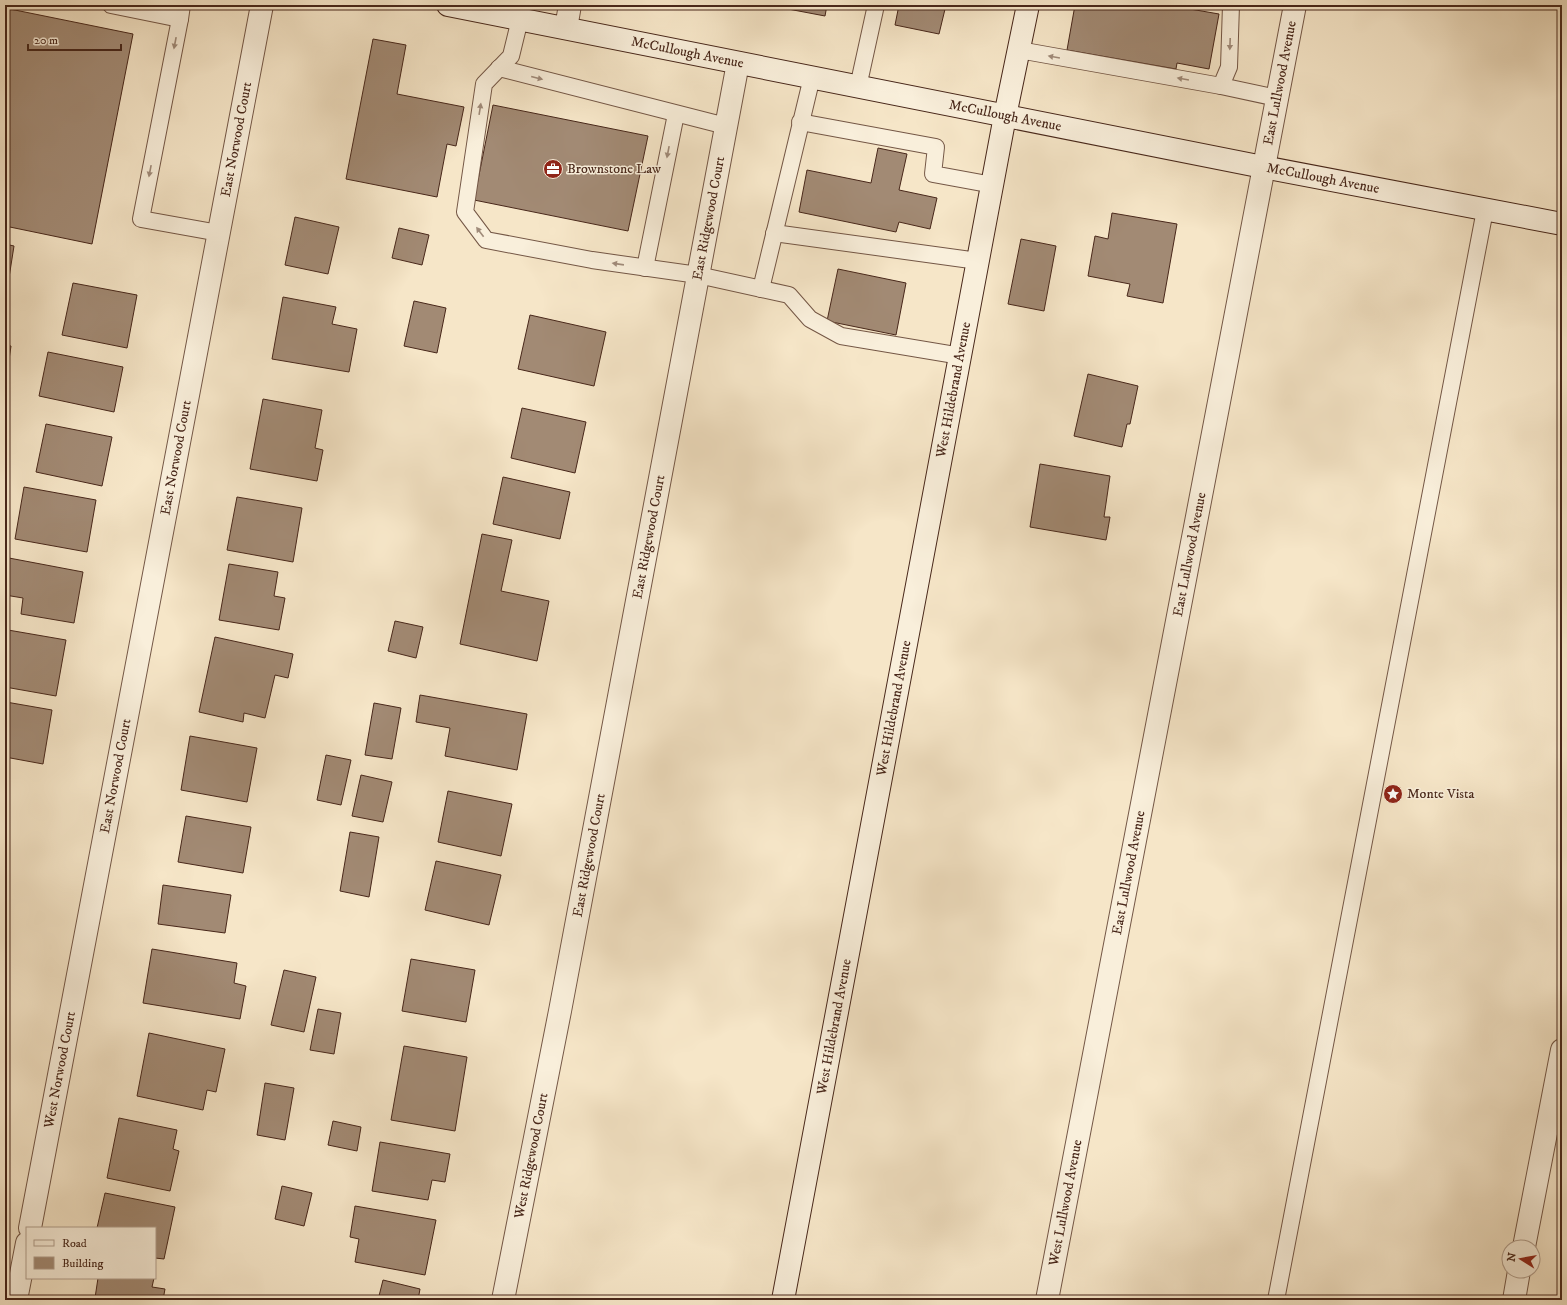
<svg xmlns="http://www.w3.org/2000/svg" width="1567" height="1305" viewBox="0 0 1567 1305" font-family="'IM FELL DW Pica',serif">
<style>
.building{fill:#a28a74;stroke:#48271a}
.lines{fill:none;stroke-linecap:round;stroke-linejoin:round}
.lane-casing{stroke:#745746;stroke-width:18}
.street-casing{stroke:#745746;stroke-width:24}
.secondary-casing{stroke:#48271a;stroke-width:24}
.lane{stroke:#f9efdb;stroke-width:16}
.street{stroke:#f9efdb;stroke-width:22}
.secondary{stroke:#f9efdb;stroke-width:22}
.oneway{fill:#a08b7a}
.labels{text-anchor:middle;dominant-baseline:central;stroke-width:3;stroke-linejoin:round;paint-order:stroke}
.street-label{font-size:14px;fill:#48271a;stroke:#f9efdb}
.poi-label{font-size:14px;fill:#48271a;stroke:#f9efdb;text-anchor:start}
</style>
<rect width="100%" height="100%" fill="#f6e6c8"/>
<filter id="stains"><feTurbulence type="fractalNoise" baseFrequency=".005" numOctaves="4"/><feColorMatrix values="0 0 0 0 .2 0 0 0 0 .09 0 0 0 0 .02 0 0 0 .5 -.17"/></filter>
<radialGradient id="worn" r=".72"><stop offset=".6" stop-color="#630" stop-opacity="0"/><stop offset="1" stop-color="#630" stop-opacity=".3"/></radialGradient>
<!-- building -->
<g class="building">
<path d="M767 5H827L825 16Z"/>
<path d="M899 5H946L939 34 895 25Z"/>
<path d="M1075 5H1167L1219 14 1209 69 1177 63 1176 69 1067 50Z"/>
<path d="M5 8 133 34 92 244 5 226Z"/>
<path d="M373 39 406 45 397 94 464 107 456 146 447 144 437 197 346 179Z"/>
<path d="M493 105 648 136 628 231 474 200Z"/>
<path d="M878 148 907 154 899 190 937 198 930 229 899 222 896 232 799 212 807 170 871 183Z"/>
<path d="M1112 213 1177 224 1163 303 1127 296 1130 284 1088 276 1095 236 1108 239Z"/>
<path d="M295 217 339 227 328 274 285 265Z"/>
<path d="M399 228 429 235 422 265 392 258Z"/>
<path d="M1021 239 1056 246 1044 311 1008 304Z"/>
<path d="M5 244 14 246 5 303Z"/>
<path d="M838 269 906 283 896 335 827 321Z"/>
<path d="M73 283 137 295 127 348 62 335Z"/>
<path d="M283 297 336 307 332 324 357 329 349 372 272 359Z"/>
<path d="M414 301 446 308 437 353 404 346Z"/>
<path d="M530 315 606 332 594 386 518 369Z"/>
<path d="M5 345 11 346 7 373H5Z"/>
<path d="M48 352 123 367 114 412 39 396Z"/>
<path d="M1088 374 1138 386 1130 424H1127L1122 447 1074 436Z"/>
<path d="M263 399 322 410 315 448 323 450 317 481 250 469Z"/>
<path d="M522 408 586 422 575 473 511 458Z"/>
<path d="M46 424 112 437 102 486 36 472Z"/>
<path d="M1040 464 1110 476 1104 517H1110L1106 540 1030 527Z"/>
<path d="M503 477 570 492 560 539 493 524Z"/>
<path d="M24 487 96 500 87 552 15 539Z"/>
<path d="M237 497 302 508 293 562 227 550Z"/>
<path d="M482 534 512 540 501 591 549 601 537 661 460 644Z"/>
<path d="M9 558 83 572 74 623 21 614 23 598 5 595V580Z"/>
<path d="M229 564 278 572 274 596 285 598 279 630 219 620Z"/>
<path d="M395 621 423 627 416 658 388 651Z"/>
<path d="M8 630 66 640 56 696 5 687V648Z"/>
<path d="M215 637 293 654 288 678 275 675 265 718 244 713 243 722 199 712Z"/>
<path d="M420 695 527 714 517 770 445 756 450 728 416 722Z"/>
<path d="M6 702 52 710 43 764 5 757Z"/>
<path d="M374 703 401 708 392 759 365 755Z"/>
<path d="M190 736 257 748 247 802 181 790Z"/>
<path d="M326 755 351 760 341 805 317 800Z"/>
<path d="M361 775 392 782 383 822 352 816Z"/>
<path d="M448 791 512 804 501 856 438 842Z"/>
<path d="M186 816 251 827 243 873 178 862Z"/>
<path d="M350 832 379 837 369 897 340 891Z"/>
<path d="M436 861 501 875 489 925 425 910Z"/>
<path d="M163 885 231 895 225 933 158 924Z"/>
<path d="M152 949 237 963 234 983 246 986 240 1019 143 1003Z"/>
<path d="M411 959 475 970 466 1022 402 1011Z"/>
<path d="M284 970 316 977 304 1032 271 1025Z"/>
<path d="M318 1009 341 1013 334 1054 310 1050Z"/>
<path d="M149 1033 225 1049 216 1092 207 1090 203 1110 137 1096Z"/>
<path d="M404 1046 467 1057 455 1131 391 1120Z"/>
<path d="M265 1083 294 1088 285 1140 257 1135Z"/>
<path d="M119 1118 177 1130 173 1149 179 1151 170 1191 107 1178Z"/>
<path d="M333 1121 361 1127 357 1151 328 1145Z"/>
<path d="M380 1142 450 1154 445 1182 432 1180 428 1200 372 1191Z"/>
<path d="M282 1186 312 1193 304 1226 275 1219Z"/>
<path d="M105 1193 175 1207 164 1259 155 1258V1228H97Z"/>
<path d="M355 1206 436 1220 425 1275 355 1262 359 1239 350 1237Z"/>
<path d="M98 1278H154L152 1287 165 1289 163 1300H82L83 1296 95 1298Z"/>
<path d="M383 1280 420 1289 418 1300H378Z"/>
</g>
<g class="lines">
<defs>
<g id="lane">
<path d="M111 5 180 19 141 219 219 233"/>
<path d="M180 19 182 5"/>
<path d="M520 19 511 56 484 84 465 212 486 240 592 260 698 275 789 295 810 319 841 336 961 356"/>
<path d="M1019 50 1221 86 1277 98"/>
<path d="M499 68 726 126"/>
<path d="M1221 86 1229 67 1231 5"/>
<path d="M858 87 876 5"/>
<path d="M800 122 936 147 933 174 993 185"/>
<path d="M774 233 978 261"/>
<path d="M645 268 676 114"/>
<path d="M761 289 812 77"/>
<path d="M1276 1300 1485 210"/>
</g>
<g id="street">
<path d="M566 28 570 5"/>
<path id="s1" d="M30 1228 262 5"/>
<path d="M1524 1247 1562 1050"/>
<path d="M16 1300 27 1243"/>
<path id="s2" d="M503 1300 560 1011 738 63"/>
<path id="s3" d="M1047 1300 1295 5"/>
<path d="M1514 1300 1519 1271"/>
</g>
<g id="secondary">
<path id="s4" d="M448 5 1263 167 1562 224"/>
<path id="s5" d="M783 1300 1005 116 1028 5"/>
</g>
</defs>
<!-- lane casing -->
<use href="#lane" class="lane-casing"/>
<!-- street casing -->
<use href="#street" class="street-casing"/>
<!-- secondary casing -->
<use href="#secondary" class="secondary-casing"/>
<!-- lane -->
<use href="#lane" class="lane"/>
<!-- street -->
<use href="#street" class="street"/>
<!-- secondary -->
<use href="#secondary" class="secondary"/>
</g>
<!-- one-way arrows -->
<defs><path id="oneway-solid" d="M-6-.8H1V-3.2L6.5 0L1 3.2V.8H-6Z"/></defs>
<g class="oneway">
<use href="#oneway-solid" transform="translate(175 43) rotate(101)"/>
<use href="#oneway-solid" transform="translate(1230 44) rotate(92)"/>
<use href="#oneway-solid" transform="translate(1054 57) rotate(-170)"/>
<use href="#oneway-solid" transform="translate(537 78) rotate(14)"/>
<use href="#oneway-solid" transform="translate(1183 79) rotate(-170)"/>
<use href="#oneway-solid" transform="translate(480 109) rotate(-81)"/>
<use href="#oneway-solid" transform="translate(668 152) rotate(101)"/>
<use href="#oneway-solid" transform="translate(150 171) rotate(101)"/>
<use href="#oneway-solid" transform="translate(480 232) rotate(-127)"/>
<use href="#oneway-solid" transform="translate(618 264) rotate(-172)"/>
</g>
<!-- icons -->
<defs>
<symbol id="office-disc" viewBox="-11 -11 22 22"><circle r="9.5" fill="#8f2418" stroke="#f9efdb"/><path d="M-6-3h4V-5.5h4V-3h4V5H-6ZM-1-4.5V-3h2v-1.5ZM-6 0V1H6V0Z" fill="#fff"/></symbol>
<symbol id="sight-disc" viewBox="-11 -11 22 22"><circle r="9.5" fill="#8f2418" stroke="#f9efdb"/><path d="M0-6L1.8-2.2L6-1.7L2.9 1.2L3.7 5.4L0 3.3L-3.7 5.4L-2.9 1.2L-6-1.7L-1.8-2.2Z" fill="#fff"/></symbol>
</defs>
<g fill-rule="evenodd">
<use href="#office-disc" x="542" y="158" width="22" height="22"/>
<use href="#sight-disc" x="1382" y="783" width="22" height="22"/>
</g>
<g class="labels">
<!-- street labels -->
<g class="street-label">
<text stroke="none"><textPath href="#s4" startOffset="244">McCullough Avenue</textPath></text>
<text stroke="none"><textPath href="#s3" startOffset="1239">East Lullwood Avenue</textPath></text>
<text stroke="none"><textPath href="#s4" startOffset="568">McCullough Avenue</textPath></text>
<text stroke="none"><textPath href="#s1" startOffset="1108">East Norwood Court</textPath></text>
<text stroke="none"><textPath href="#s4" startOffset="892">McCullough Avenue</textPath></text>
<text stroke="none"><textPath href="#s2" startOffset="1101">East Ridgewood Court</textPath></text>
<text stroke="none"><textPath href="#s5" startOffset="926">West Hildebrand Avenue</textPath></text>
<text stroke="none"><textPath href="#s1" startOffset="784">East Norwood Court</textPath></text>
<text stroke="none"><textPath href="#s2" startOffset="777">East Ridgewood Court</textPath></text>
<text stroke="none"><textPath href="#s3" startOffset="759">East Lullwood Avenue</textPath></text>
<text stroke="none"><textPath href="#s5" startOffset="602">West Hildebrand Avenue</textPath></text>
<text stroke="none"><textPath href="#s1" startOffset="460">East Norwood Court</textPath></text>
<text stroke="none"><textPath href="#s2" startOffset="453">East Ridgewood Court</textPath></text>
<text stroke="none"><textPath href="#s3" startOffset="435">East Lullwood Avenue</textPath></text>
<text stroke="none"><textPath href="#s5" startOffset="278">West Hildebrand Avenue</textPath></text>
<text stroke="none"><textPath href="#s1" startOffset="161">West Norwood Court</textPath></text>
<text stroke="none"><textPath href="#s2" startOffset="147">West Ridgewood Court</textPath></text>
<text stroke="none"><textPath href="#s3" startOffset="99">West Lullwood Avenue</textPath></text>
</g>
<!-- poi labels -->
<g class="poi-label">
<text x="567" y="169">Brownstone Law</text>
<text x="1407" y="794">Monte Vista</text>
</g>
</g>
<!-- margin -->
<rect width="1567" height="1305" fill="none" stroke="#f6e6c8" stroke-width="20"/>
<rect x="6" y="6" width="1555" height="1293" fill="none" stroke="#48271a" stroke-width="2"/>
<rect x="10" y="10" width="1547" height="1285" fill="none" stroke="#48271a"/>
<!-- legend -->
<rect x="26" y="1227" width="130" height="52" fill="#f9efdb" stroke="#b29f8e"/>
<rect x="34" y="1240" width="20" height="6" fill="#f9efdb" stroke="#b29f8e"/>
<text x="62" y="1247" font-size="12" fill="#48271a">Road</text>
<rect x="34" y="1257" width="20" height="12" fill="#a28a74" stroke="#b29f8e"/>
<text x="62" y="1267" font-size="12" fill="#48271a">Building</text>
<!-- north arrow -->
<g transform="translate(1521 1259) rotate(281)"><circle r="19" fill="#f9efdb" stroke="#b29f8e"/>
<path d="M0-3L7 15L0 10L-7 15Z" fill="#8f2418"/>
<text y="-6" font-size="11" font-weight="bold" text-anchor="middle" fill="#48271a">N</text>
</g>
<!-- scale -->
<path d="M28 44v6h93v-6" fill="none" stroke="#48271a" stroke-width="2"/>
<text x="34" y="44" font-size="12" fill="#48271a" stroke="#f9efdb" stroke-width="3" paint-order="stroke">20 m</text>
<rect width="100%" height="100%" filter="url(#stains)"/>
<rect width="100%" height="100%" fill="url(#worn)"/>
</svg>
